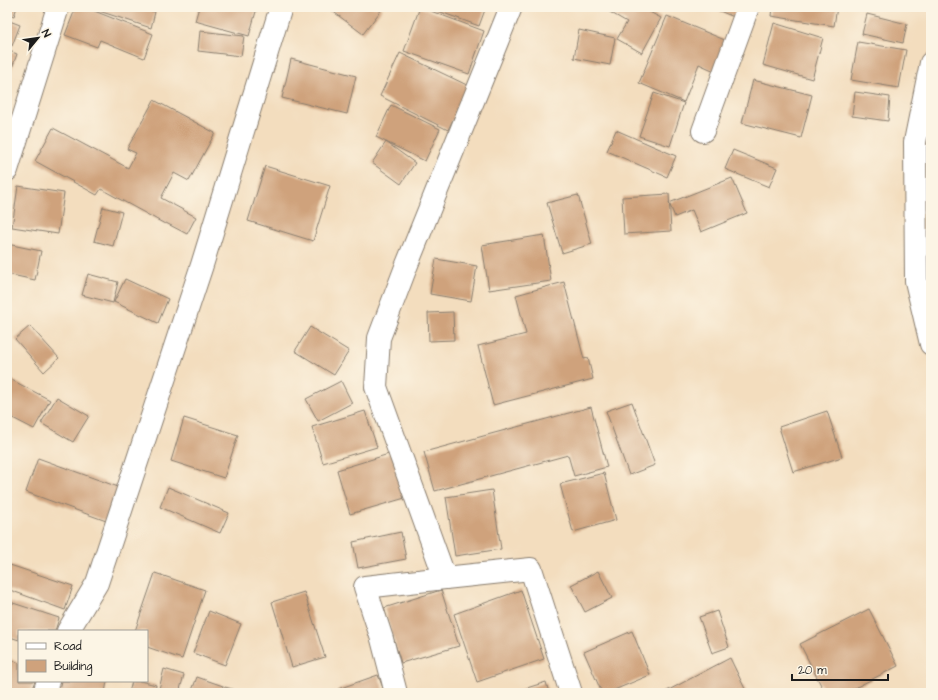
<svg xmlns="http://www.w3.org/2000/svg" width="938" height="700" viewBox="0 0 938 700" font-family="'Architects Daughter',sans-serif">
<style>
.building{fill:#cfa27c}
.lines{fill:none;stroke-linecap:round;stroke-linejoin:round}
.minor-casing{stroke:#887c6d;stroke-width:24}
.minor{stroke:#fff;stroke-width:22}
</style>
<rect width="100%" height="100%" fill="#fcf5e5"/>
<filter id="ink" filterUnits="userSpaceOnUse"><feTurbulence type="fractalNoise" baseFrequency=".025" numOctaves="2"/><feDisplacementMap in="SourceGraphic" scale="8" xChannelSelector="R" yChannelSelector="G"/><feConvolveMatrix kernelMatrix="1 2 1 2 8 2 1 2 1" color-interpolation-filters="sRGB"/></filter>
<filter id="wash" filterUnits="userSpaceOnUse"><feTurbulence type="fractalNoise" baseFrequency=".012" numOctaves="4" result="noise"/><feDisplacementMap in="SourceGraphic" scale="16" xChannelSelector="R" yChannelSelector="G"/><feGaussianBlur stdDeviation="0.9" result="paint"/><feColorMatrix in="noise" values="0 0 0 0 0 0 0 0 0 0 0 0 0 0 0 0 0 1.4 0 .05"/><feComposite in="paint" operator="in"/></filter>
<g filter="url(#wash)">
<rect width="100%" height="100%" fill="#f3ddbe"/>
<g id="blocks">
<!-- building -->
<g class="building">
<path d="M7 7H17L14 16 7 14Z"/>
<path d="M76 7H84L153 34 144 58 100 40 97 47 65 35Z"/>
<path d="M93 7H139L155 12 151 28 93 9Z"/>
<path d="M199 7H253L257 8 249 36 195 21Z"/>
<path d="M327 7H379L382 9 363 34Z"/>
<path d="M420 7 484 31 469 74 404 51Z"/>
<path d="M427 7H486L479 26Z"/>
<path d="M601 7H640L661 18 642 53 617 39 627 22Z"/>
<path d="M710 7H738L734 17Z"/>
<path d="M772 7H837L834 26 771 16Z"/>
<path d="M867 14 907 24 903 43 862 34Z"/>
<path d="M667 16 732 43 719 73 699 64 684 102 639 83Z"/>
<path d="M7 20 20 25 12 46 7 44Z"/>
<path d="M774 23 823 38 812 79 763 65Z"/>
<path d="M579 30 615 38 610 65 574 58Z"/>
<path d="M200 31 244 36 241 56 198 51Z"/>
<path d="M858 42 906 50 899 88 851 80Z"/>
<path d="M7 50 17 54 7 82Z"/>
<path d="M400 53 469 86 448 130 380 96Z"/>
<path d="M291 59 356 76 347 114 282 98Z"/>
<path d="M753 80 812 95 801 138 742 123Z"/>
<path d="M855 92 890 97 888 121 852 116Z"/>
<path d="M654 93 684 103 670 146 639 136Z"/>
<path d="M154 100 215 133 189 181 174 173 161 198 196 217 187 234 166 223 165 224 101 189 97 195 35 161 53 128 128 168 136 153 127 149Z"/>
<path d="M391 105 440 129 425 161 386 142 415 163 401 184 372 163 386 142 376 137Z"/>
<path d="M616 130 676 156 667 177 607 151Z"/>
<path d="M733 150 777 168 769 187 725 169Z"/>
<path d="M265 166 330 186 313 241 248 221Z"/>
<path d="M732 178 747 213 701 232 692 210 675 217 669 203Z"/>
<path d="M18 186 64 193 58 234 12 227Z"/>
<path d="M669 194 671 231 624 234 622 197Z"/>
<path d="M578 195 592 244 562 253 547 203Z"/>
<path d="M103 207 122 212 113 246 94 241Z"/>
<path d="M544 235 551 281 489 290 482 245Z"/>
<path d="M7 244 41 251 35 280 7 274Z"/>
<path d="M436 259 477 266 471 301 430 294Z"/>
<path d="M88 274 118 282 113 303 82 295Z"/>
<path d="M125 279 168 299 158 323 114 302Z"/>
<path d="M564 282 584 359 588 358 593 379 493 405 478 346 526 334 516 295Z"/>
<path d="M453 312 454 340 429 341 428 313Z"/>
<path d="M30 326 59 358 44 372 15 339Z"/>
<path d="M310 327 349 351 334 375 295 351Z"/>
<path d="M8 378 50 400 34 429 7 415V380Z"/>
<path d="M341 381 352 403 318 421 306 399Z"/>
<path d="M57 397 89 416 73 442 41 423Z"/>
<path d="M632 402 655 465 629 475 606 411Z"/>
<path d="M591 407 607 467 574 476 568 455 435 491 424 452Z"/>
<path d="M365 411 377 447 323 463 312 427Z"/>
<path d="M827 411 842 457 793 472 779 427Z"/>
<path d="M184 418 238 435 224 478 171 461Z"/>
<path d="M392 453 405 498 350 514 337 470Z"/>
<path d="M38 458 121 488 109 522 26 492Z"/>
<path d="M604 473 616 520 573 532 560 484Z"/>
<path d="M168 487 229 513 220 533 160 507Z"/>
<path d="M492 490 501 549 455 556 446 497Z"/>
<path d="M401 532 406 559 358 568 353 542Z"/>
<path d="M10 565 73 586 65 610 7 589V574Z"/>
<path d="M598 571 612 598 585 612 571 585Z"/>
<path d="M155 573 205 590 182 659 147 647V631H135Z"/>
<path d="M441 590 459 646 401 663 384 608Z"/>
<path d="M521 590 544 659 477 682 454 614Z"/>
<path d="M304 592 325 657 292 667 272 602Z"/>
<path d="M7 601 59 618 55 631H19V640L7 636Z"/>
<path d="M869 609 898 666 845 693H825L800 644Z"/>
<path d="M209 611 241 624 225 665 193 653Z"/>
<path d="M717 611 729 647 712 653 699 617Z"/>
<path d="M632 631 650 675 607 693H602L584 652Z"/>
<path d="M7 657 19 663V681H35L30 693H7Z"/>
<path d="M730 658 747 693H663Z"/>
<path d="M164 669 184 675 179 693H158Z"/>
<path d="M378 675 385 693H339L338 689Z"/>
<path d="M197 677 223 686 220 693H191Z"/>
<path d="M62 681H107L105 693H59Z"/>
<path d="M132 681H140L156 685 155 693H129Z"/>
<path d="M546 682 549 693H511Z"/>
<path d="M225 687 247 693H223Z"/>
</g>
</g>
</g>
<g filter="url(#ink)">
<use href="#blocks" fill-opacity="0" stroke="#887c6d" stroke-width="1"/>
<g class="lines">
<defs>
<g id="minor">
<path d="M931 63 915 142 916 281 931 344"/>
<path d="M703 131 748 7"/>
<path d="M7 170 58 7"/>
<path d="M445 578 376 387 379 338 406 267 511 7"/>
<path d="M68 631 97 583 202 265 281 7"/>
<path d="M44 693 48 681"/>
<path d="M396 693 382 639 365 587 445 578 531 569 571 693"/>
</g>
</defs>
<!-- minor casing -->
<use href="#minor" class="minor-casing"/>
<!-- minor -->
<use href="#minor" class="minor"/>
</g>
</g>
<!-- margin -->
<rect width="938" height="700" fill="none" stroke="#fcf5e5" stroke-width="24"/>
<!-- legend -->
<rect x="18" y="630" width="130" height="52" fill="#fcf5e5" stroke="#a29e95"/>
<rect x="26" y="643" width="20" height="6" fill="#ffffff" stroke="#a29e95"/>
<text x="54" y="650" font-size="12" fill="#1c1c1c">Road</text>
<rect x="26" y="660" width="20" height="12" fill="#cfa27c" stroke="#a29e95"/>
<text x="54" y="670" font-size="12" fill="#1c1c1c">Building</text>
<!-- north arrow -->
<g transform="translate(38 38) rotate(61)" stroke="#fcf5e5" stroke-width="3" paint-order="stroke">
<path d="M0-3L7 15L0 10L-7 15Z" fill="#1c1c1c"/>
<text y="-6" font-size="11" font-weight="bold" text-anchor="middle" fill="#1c1c1c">N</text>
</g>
<!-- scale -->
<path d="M792 674v6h96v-6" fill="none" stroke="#1c1c1c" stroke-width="2"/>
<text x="798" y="674" font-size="12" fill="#1c1c1c" stroke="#fcf5e5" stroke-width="3" paint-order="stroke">20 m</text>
</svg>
